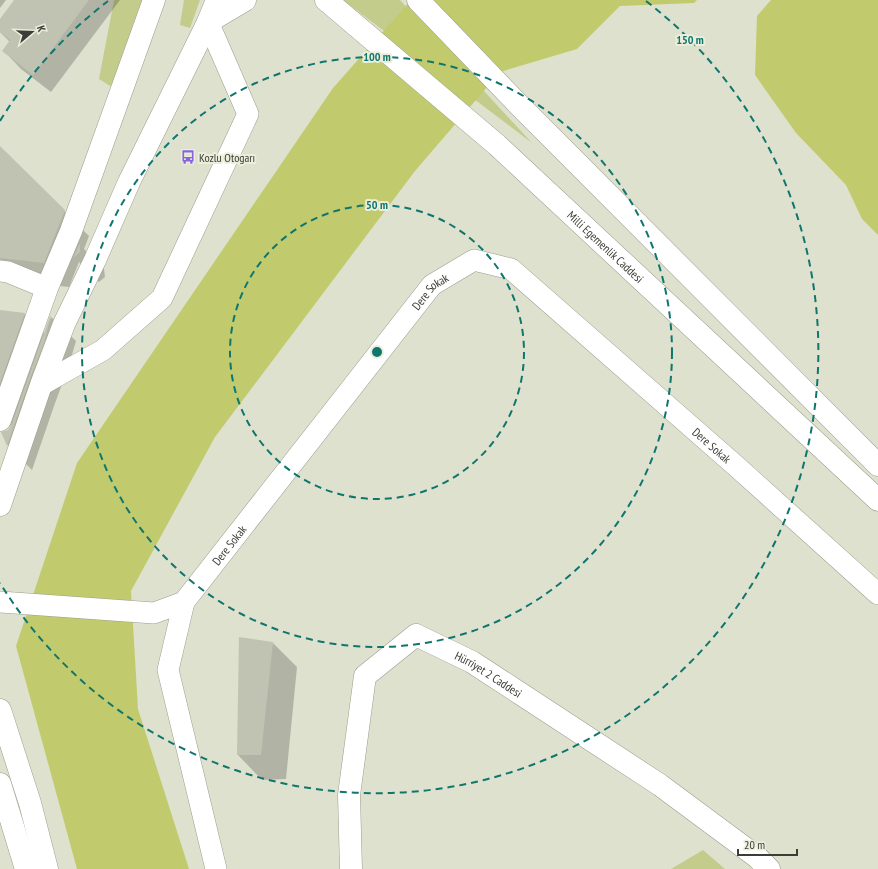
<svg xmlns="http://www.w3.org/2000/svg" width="878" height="869" viewBox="0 0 878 869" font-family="'PT Sans Narrow',sans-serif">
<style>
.green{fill:#c4cc8b}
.water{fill:#c1cb6d}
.shadow{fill:#0003}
.building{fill:#c0c3b1}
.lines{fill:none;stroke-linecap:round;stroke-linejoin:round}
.street-casing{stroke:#9b9d8c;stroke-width:22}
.secondary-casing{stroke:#9b9d8c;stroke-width:23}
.highway-casing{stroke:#9b9d8c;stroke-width:23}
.street{stroke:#fff;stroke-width:21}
.secondary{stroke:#fff;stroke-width:22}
.highway{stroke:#fff;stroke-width:22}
.ring{fill:none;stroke:#0f766e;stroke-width:2;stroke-dasharray:7 5}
.labels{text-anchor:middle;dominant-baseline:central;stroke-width:4;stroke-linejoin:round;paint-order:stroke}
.poi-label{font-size:12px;fill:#3c3d36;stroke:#ebeedb;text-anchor:start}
.street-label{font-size:12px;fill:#3c3d36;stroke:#ebeedb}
.centre{fill:#0f766e;stroke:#ebeedb;stroke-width:2}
.ring-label{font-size:12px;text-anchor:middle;font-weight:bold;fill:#0f766e;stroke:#ebeedb;stroke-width:4;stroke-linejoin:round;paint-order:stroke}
</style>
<rect width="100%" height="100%" fill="#dee1ce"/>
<!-- green -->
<g class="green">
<path d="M114 0H148L120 74 110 86 99 79Z"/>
<path d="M184 0H200L190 28 180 25Z"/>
<path d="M343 0H400L532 143Z"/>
<path d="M703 850 725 869H671Z"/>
</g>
<!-- water -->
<g class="water">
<path d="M411 0H697L694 3 620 6 577 49 500 72 415 171 215 437 131 591 138 709 189 869H77L16 646 77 463 333 88Z"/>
<path d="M771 0H878V235L862 219 846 185 796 133 755 75 757 16Z"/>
</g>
<!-- shadow -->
<g class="shadow">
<path d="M0 0H6L0 8Z"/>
<path d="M16 0H120L51 92 21 69 4 51 10 42 0 32V21Z"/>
<path d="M0 147 89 236 84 249 104 269 105 277 99 282 79 262 69 287 0 280Z"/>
<path d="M0 311 24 314 45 334 51 317 76 341 68 368 54 406 32 470 8 446 2 433 8 431 11 426 0 415Z"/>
<path d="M273 643 297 667 286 779 262 780 238 755Z"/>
</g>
<!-- building -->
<g class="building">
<path d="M14 0H89L33 75 2 51 10 40 0 32V19Z"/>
<path d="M0 146 65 210 44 263 0 258Z"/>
<path d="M80 243V252L73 258Z"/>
<path d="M0 310 25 313 0 383Z"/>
<path d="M50 316H51L44 343 29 381 7 446 1 432 8 430 12 424Z"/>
<path d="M239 637 273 642 261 755H237Z"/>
</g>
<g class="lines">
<defs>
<g id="street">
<path d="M0 271 8 272 47 288"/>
<path d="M41 385 103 350 162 298 248 114 208 22"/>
<path id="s1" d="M0 602 154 613 184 602 432 285 474 260 511 269 736 466 878 594"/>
<path d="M184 602 168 670 216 869"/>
</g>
<g id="secondary">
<path id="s2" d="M351 869 349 795 365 676 416 635 472 662 521 694 660 785 757 857 769 869"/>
</g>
<g id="highway">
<path id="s3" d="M326 0 497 145 878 500"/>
<path d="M418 0 519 105 878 465"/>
<path d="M208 22 245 0"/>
<path d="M0 420 47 288 71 231 154 0"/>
<path d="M0 505 41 385 64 324 95 260 129 182 208 22 217 0"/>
<path d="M0 710 30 803 47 869"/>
<path d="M0 784 26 869"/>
</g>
</defs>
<!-- street casing -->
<use href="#street" class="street-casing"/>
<!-- secondary casing -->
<use href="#secondary" class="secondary-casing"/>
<!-- highway casing -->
<use href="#highway" class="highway-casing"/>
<!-- street -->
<use href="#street" class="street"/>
<!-- secondary -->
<use href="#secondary" class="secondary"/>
<!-- highway -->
<use href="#highway" class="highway"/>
</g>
<!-- distance rings -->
<g class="ring">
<circle cx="377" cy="352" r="147"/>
<circle cx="377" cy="352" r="295"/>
<path d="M0 121A442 442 0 0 1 108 1M646 1A442 442 0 1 1 0 583"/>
</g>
<!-- icons -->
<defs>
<symbol id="bus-bare" viewBox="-9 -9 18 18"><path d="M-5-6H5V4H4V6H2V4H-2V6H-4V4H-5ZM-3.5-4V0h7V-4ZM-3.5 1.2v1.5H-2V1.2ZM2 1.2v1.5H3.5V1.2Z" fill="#8864df" stroke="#ebeedb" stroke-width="2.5" paint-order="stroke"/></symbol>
</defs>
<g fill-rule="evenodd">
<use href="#bus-bare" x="178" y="147" width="20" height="20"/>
</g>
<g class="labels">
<!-- poi labels -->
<g class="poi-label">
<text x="199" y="157">Kozlu Otogarı</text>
</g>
<!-- street labels -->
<g class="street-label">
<text stroke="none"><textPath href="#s3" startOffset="373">Milli Egemenlik Caddesi</textPath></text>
<text stroke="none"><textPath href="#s1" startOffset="583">Dere Sokak</textPath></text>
<text stroke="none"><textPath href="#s1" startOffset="943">Dere Sokak</textPath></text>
<text stroke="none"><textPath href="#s1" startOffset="259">Dere Sokak</textPath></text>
<text stroke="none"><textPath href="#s2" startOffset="342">Hürriyet 2 Caddesi</textPath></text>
</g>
</g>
<circle cx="377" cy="352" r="6" class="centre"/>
<g class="ring-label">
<text x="690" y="44">150 m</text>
<text x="377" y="61">100 m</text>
<text x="377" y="209">50 m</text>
</g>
<!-- north arrow -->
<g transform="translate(32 32) rotate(71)" stroke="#ebeedb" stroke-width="3" paint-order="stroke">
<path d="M0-3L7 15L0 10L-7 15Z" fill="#3c3d36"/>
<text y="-6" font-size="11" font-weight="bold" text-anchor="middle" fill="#3c3d36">K</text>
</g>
<!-- scale -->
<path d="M738 849v6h59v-6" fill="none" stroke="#3c3d36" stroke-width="2"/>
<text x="744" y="849" font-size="12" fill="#3c3d36" stroke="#ebeedb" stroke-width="3" paint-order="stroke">20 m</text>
</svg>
